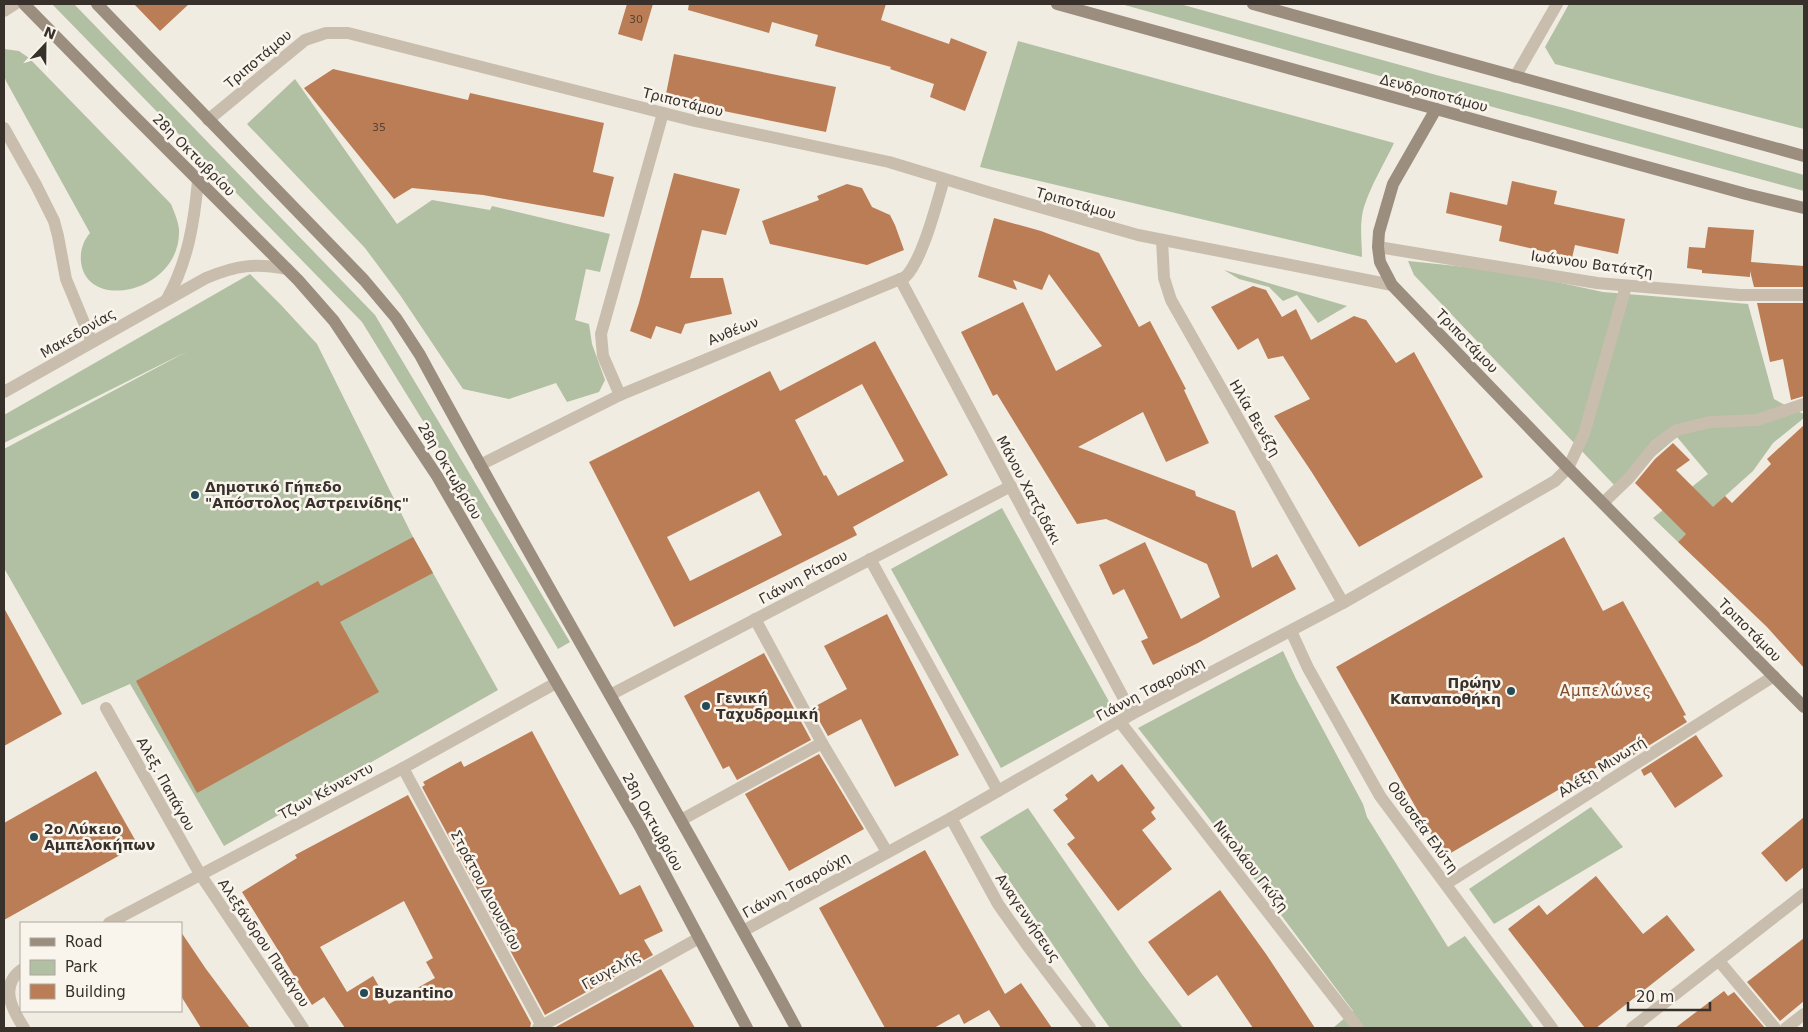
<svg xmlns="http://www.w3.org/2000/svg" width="1808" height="1032" viewBox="0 0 1808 1032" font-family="'DejaVu Sans',sans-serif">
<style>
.green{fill:#b1bfa2}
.building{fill:#bb7d55;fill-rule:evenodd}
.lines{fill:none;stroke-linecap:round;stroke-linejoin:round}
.lane{stroke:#c9bead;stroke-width:12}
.street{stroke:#c9bead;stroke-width:12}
.secondary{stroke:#9c8e7f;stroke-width:12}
.poi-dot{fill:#244b56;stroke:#f9f5ed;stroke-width:2}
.labels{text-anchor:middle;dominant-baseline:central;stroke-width:5;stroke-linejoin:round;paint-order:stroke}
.number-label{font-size:11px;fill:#594436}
.street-label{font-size:14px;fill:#38312b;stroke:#f9f5ed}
.poi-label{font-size:14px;font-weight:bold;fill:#38312b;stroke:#f9f5ed;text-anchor:start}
.neighbourhood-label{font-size:15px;letter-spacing:1px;fill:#804c2b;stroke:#f9f5ed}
</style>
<rect width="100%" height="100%" fill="#f1ece1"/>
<!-- green -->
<g class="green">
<path d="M52 4H74L375 315 570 642 558 649 423 421 362 322Z"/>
<path d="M1121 4H1180L1440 76 1564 108 1804 175V191L1445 94Z"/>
<path d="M1569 4H1804V129L1555 64 1545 47Z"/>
<path d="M1018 41 1394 143C1384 164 1371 185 1364 207 1359 223 1362 241 1362 257L980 167Z"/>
<path d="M4 49 19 51 29 58 171 204C174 212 178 220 179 229 182 292 87 313 81 262 80 251 83 241 90 233L6 81 4 75Z"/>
<path d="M295 79 397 224 432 200 490 210 492 206 610 234 600 272 586 269 575 320 589 324 592 344 605 380 599 392 567 402 556 383 509 399 463 389 400 295 365 248 247 124Z"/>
<path d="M1408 261 1505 271 1603 292 1748 304 1774 399 1792 409 1804 414V418L1773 443 1753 471 1725 496 1678 542 1653 518 1708 474 1677 437 1617 488 1414 275Z"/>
<path d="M1224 270 1347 306 1318 323 1297 295 1283 301 1269 287 1239 279Z"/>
<path d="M250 274 281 305 317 344 413 537 498 690 224 846 130 684 82 705 4 568V449L188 351 4 443V415Z"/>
<path d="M1002 508 1112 707 1001 768 891 569Z"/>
<path d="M1283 651 1296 679 1363 804 1367 817 1448 947 1465 936 1534 1028H1333L1353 1011 1204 812 1138 728Z"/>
<path d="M1591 807 1623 847 1494 924 1469 889Z"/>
<path d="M1028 808 1142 974 1183 1028H1110L1097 1010 980 837Z"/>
</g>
<!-- building -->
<g class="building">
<path d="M134 4H189L160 31Z"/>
<path d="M627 4H653L642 41 618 34Z"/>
<path d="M689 4H886L881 20 949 44 951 38 987 52 965 111 930 97 934 84 890 69 891 67 815 46 818 35 772 22 769 33 688 10Z"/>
<path d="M674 54 836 87 826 132 665 99Z"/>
<path d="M333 69 468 100 470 93 604 123 593 172 614 177 604 217 483 195 412 188 394 199 304 88Z"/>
<path d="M674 173 740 189 726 235 702 230 690 278H723L732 314 685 324 681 334 656 326 651 339 630 331 639 303Z"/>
<path d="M1512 181 1557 191 1554 204 1625 219 1618 254 1575 245 1572 258 1499 241 1502 226 1446 213 1450 192 1507 205Z"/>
<path d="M847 184 862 188 872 207 890 215 895 225 904 250 867 265 770 244 762 221 819 200 817 196Z"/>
<path d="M994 218 1041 231 1099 253 1139 327 1150 321 1186 389 1184 390 1209 443 1166 462 1143 412 1078 447 1195 491 1196 496 1235 511 1252 568 1277 554 1296 589 1198 643 1153 665 1141 641 1148 638 1124 589 1113 595 1099 565 1145 542 1181 619 1220 597 1207 564 1106 519 1077 524 997 394 993 396 961 332 1023 302 1056 371 1102 346 1049 274 1042 290 1013 280 1017 290 978 277Z"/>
<path d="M1708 227 1754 230 1751 262 1804 266V287H1754L1750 271V277L1702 273V270L1687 268 1689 247 1705 248Z"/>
<path d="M1253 286 1266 290 1282 317 1296 309 1311 340 1354 316 1366 320 1396 363 1414 352 1483 477 1359 547 1311 471 1274 416 1310 399 1283 356 1268 359 1258 338 1238 350 1211 307Z"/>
<path d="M1757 303H1804V396L1791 400 1783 359 1770 362Z"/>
<path d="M875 341 948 475 853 527 857 535 674 627 589 462 770 371 780 391ZM862 384 904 461 838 496 826 475 824 476 795 420ZM759 491 782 535 690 581 667 537Z"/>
<path d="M1804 425V668L1767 627 1678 542 1686 534 1635 483 1655 459 1673 443 1690 460 1676 470 1713 507 1725 496 1732 503 1771 464 1767 459Z"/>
<path d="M413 537 433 573 340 622 379 692 197 793 136 681 318 581 321 586Z"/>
<path d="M1564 537 1603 611 1623 601 1686 715 1683 716 1687 722 1632 756 1628 749 1444 857 1336 667Z"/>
<path d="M4 608 62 714 4 746Z"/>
<path d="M887 614 959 755 895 787 861 719 828 736 812 708 847 689 824 646Z"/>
<path d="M764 653 811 740 737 780 729 766 723 769 684 696Z"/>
<path d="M532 731 620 895 640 885 663 931 644 940 653 955 545 1015 422 787 425 785 423 782 461 761 464 767Z"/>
<path d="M1696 735 1723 776 1675 808 1651 772 1644 776 1641 770Z"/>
<path d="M819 754 864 829 789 871 745 794Z"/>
<path d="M1122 764 1155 808 1151 812 1156 819 1142 830 1172 869 1118 911 1067 844 1075 838 1053 810 1068 799 1065 795 1092 774 1098 782Z"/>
<path d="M96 771 138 845 4 920V823Z"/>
<path d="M408 795 531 1023 530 1028H345L324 997 312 1005 242 892 297 858 295 855ZM404 901 433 958 426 962 435 978 389 1004 373 976 347 992 320 947Z"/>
<path d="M1804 817V867L1786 882 1761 853Z"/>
<path d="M925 850 1005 994 1021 983 1052 1028H1001L989 1010 964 1024 959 1014 934 1028H885L819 908Z"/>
<path d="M1596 876 1643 934 1667 915 1695 950 1596 1028H1585L1508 929 1539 905 1547 915Z"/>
<path d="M1220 890 1266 954 1315 1028H1253L1217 975 1188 996 1148 942Z"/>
<path d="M181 932 206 969 250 1028H201L181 996Z"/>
<path d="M1804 938V1001L1780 1021 1747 982Z"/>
<path d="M661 969 695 1028H554Z"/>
<path d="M1724 991 1728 996 1734 992 1765 1028H1675Z"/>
</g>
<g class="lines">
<!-- lane -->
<g class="lane">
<path d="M4 11 15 4"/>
<path d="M4 128 36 185 54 221 58 236 66 279 92 342"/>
<path d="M1719 961 1775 1028"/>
<path d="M1786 1028 1804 1014"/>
</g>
<!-- street -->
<g class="street">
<path d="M1515 77 1557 4"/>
<path d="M208 120 305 40 326 33H348L695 121 889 162 991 193 1138 235 1392 285"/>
<path d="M1162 240 1164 278 1171 300 1343 603"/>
<path d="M1378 247 1597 283 1740 295H1804"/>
<path d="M900 279 1132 714"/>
<path d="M167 299C188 261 194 223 198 181"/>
<path d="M4 392 206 278C237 265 255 263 287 269"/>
<path d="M620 395 603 356 601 334 663 113"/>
<path d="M480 465 620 395 905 277C922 262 937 202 944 179"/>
<path d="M1603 503 1629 478 1656 445 1677 430 1710 422 1757 420 1804 404"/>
<path d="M870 559 998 791"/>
<path d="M755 619 822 743 887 852"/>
<path d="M1291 631 1308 668 1380 796 1552 1028"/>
<path d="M610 695 1011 486"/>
<path d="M106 708 200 874 303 1028"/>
<path d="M1120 722 1358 1028"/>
<path d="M403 768 542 1026"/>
<path d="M951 818 998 904 1027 945 1090 1028"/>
<path d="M681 820 822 743"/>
<path d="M1446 884 1774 676"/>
<path d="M109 923 403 768 556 683"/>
<path d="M743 931 951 818 1132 714 1343 603 1555 481 1568 468 1584 434 1626 286"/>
<path d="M21 970C0 986 11 1008 24 1028"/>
<path d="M538 1028 699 938"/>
<path d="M1632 1028 1804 894"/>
</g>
<!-- secondary -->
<g class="secondary">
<path d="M24 4 127 109 298 280 334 321 437 476 640 827 747 1028"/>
<path d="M97 4 364 280 396 318 420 355C542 581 674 802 796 1028"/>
<path d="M1057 4 1436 109 1746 194 1804 208"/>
<path d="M1253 4 1804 156"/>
<path d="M1436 109 1393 184 1379 232 1378 247 1380 262 1392 285 1568 468 1804 707"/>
</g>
</g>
<!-- markers -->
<g class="poi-dot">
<circle cx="195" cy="495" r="5"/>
<circle cx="1511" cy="691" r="5"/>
<circle cx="706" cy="706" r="5"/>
<circle cx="34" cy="837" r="5"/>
<circle cx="364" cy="993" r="5"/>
</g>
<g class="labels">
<!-- number labels -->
<g class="number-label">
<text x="636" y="19">30</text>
<text x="379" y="127">35</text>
</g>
<!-- street labels -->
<g class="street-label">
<text transform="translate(258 59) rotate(-40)">Τριποτάμου</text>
<text transform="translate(1434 93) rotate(15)">Δενδροποτάμου</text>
<text transform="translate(683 102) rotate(14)">Τριποτάμου</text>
<text transform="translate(194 155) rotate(45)">28η Οκτωβρίου</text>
<text transform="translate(1076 203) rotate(16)">Τριποτάμου</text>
<text transform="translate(1592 264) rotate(8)">Ιωάννου Βατάτζη</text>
<text transform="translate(733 331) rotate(-22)">Ανθέων</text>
<text transform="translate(78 333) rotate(-30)">Μακεδονίας</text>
<text transform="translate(1467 341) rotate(46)">Τριποτάμου</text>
<text transform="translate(1255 418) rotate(60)">Ηλία Βενέζη</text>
<text transform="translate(450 471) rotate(59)">28η Οκτωβρίου</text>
<text transform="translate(1029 490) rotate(62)">Μάνου Χατζιδάκι</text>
<text transform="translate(803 577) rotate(-28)">Γιάννη Ρίτσου</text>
<text transform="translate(1750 630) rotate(45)">Τριποτάμου</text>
<text transform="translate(1150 689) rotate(-28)">Γιάννη Τσαρούχη</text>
<text transform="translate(1602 767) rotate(-32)">Αλέξη Μινωτή</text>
<text transform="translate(166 784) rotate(61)">Αλεξ. Παπάγου</text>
<text transform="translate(326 791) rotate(-28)">Τζων Κέννεντυ</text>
<text transform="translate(653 822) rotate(61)">28η Οκτωβρίου</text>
<text transform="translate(1423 827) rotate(54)">Οδυσσέα Ελύτη</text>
<text transform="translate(1251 866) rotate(52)">Νικολάου Γκύζη</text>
<text transform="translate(796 885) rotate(-29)">Γιάννη Τσαρούχη</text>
<text transform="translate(486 890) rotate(62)">Στράτου Διονυσίου</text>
<text transform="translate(1028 918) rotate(56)">Αναγεννήσεως</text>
<text transform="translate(264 943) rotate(56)">Αλεξάνδρου Παπάγου</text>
<text transform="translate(611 970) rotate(-29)">Γευγελής</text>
</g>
<!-- poi labels -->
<g class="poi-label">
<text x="205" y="487">Δημοτικό Γήπεδο<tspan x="205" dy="16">"Απόστολος Αστρεινίδης"</tspan></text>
<text x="1501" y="683" text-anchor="end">Πρώην<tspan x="1501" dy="16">Καπναποθήκη</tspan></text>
<text x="716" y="698">Γενική<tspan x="716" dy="16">Ταχυδρομική</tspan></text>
<text x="44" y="829">2ο Λύκειο<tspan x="44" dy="16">Αμπελοκήπων</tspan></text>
<text x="374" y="993">Buzantino</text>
</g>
<!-- neighbourhood labels -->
<g class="neighbourhood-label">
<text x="1606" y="691">Αμπελώνες</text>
</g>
</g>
<!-- border -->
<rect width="1808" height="1032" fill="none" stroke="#38312b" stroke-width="10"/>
<!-- legend -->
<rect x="20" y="922" width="162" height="90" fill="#f9f5ed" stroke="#aca79f"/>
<rect x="30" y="938" width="25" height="8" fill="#9c8e7f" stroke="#aca79f"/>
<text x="65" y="947" font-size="15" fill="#38312b">Road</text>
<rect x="30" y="960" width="25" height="15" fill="#b1bfa2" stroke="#aca79f"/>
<text x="65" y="972" font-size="15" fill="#38312b">Park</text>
<rect x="30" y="984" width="25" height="15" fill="#bb7d55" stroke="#aca79f"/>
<text x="65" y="997" font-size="15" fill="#38312b">Building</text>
<!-- north arrow -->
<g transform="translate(45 45) rotate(22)" stroke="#f9f5ed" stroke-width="4" paint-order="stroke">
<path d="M0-4L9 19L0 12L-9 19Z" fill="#38312b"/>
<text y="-8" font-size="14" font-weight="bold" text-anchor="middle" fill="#38312b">N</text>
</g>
<!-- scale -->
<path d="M1628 1002v8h82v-8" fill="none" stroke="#38312b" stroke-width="2.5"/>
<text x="1636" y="1002" font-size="15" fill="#38312b" stroke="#f9f5ed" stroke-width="4" paint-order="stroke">20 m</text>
</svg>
